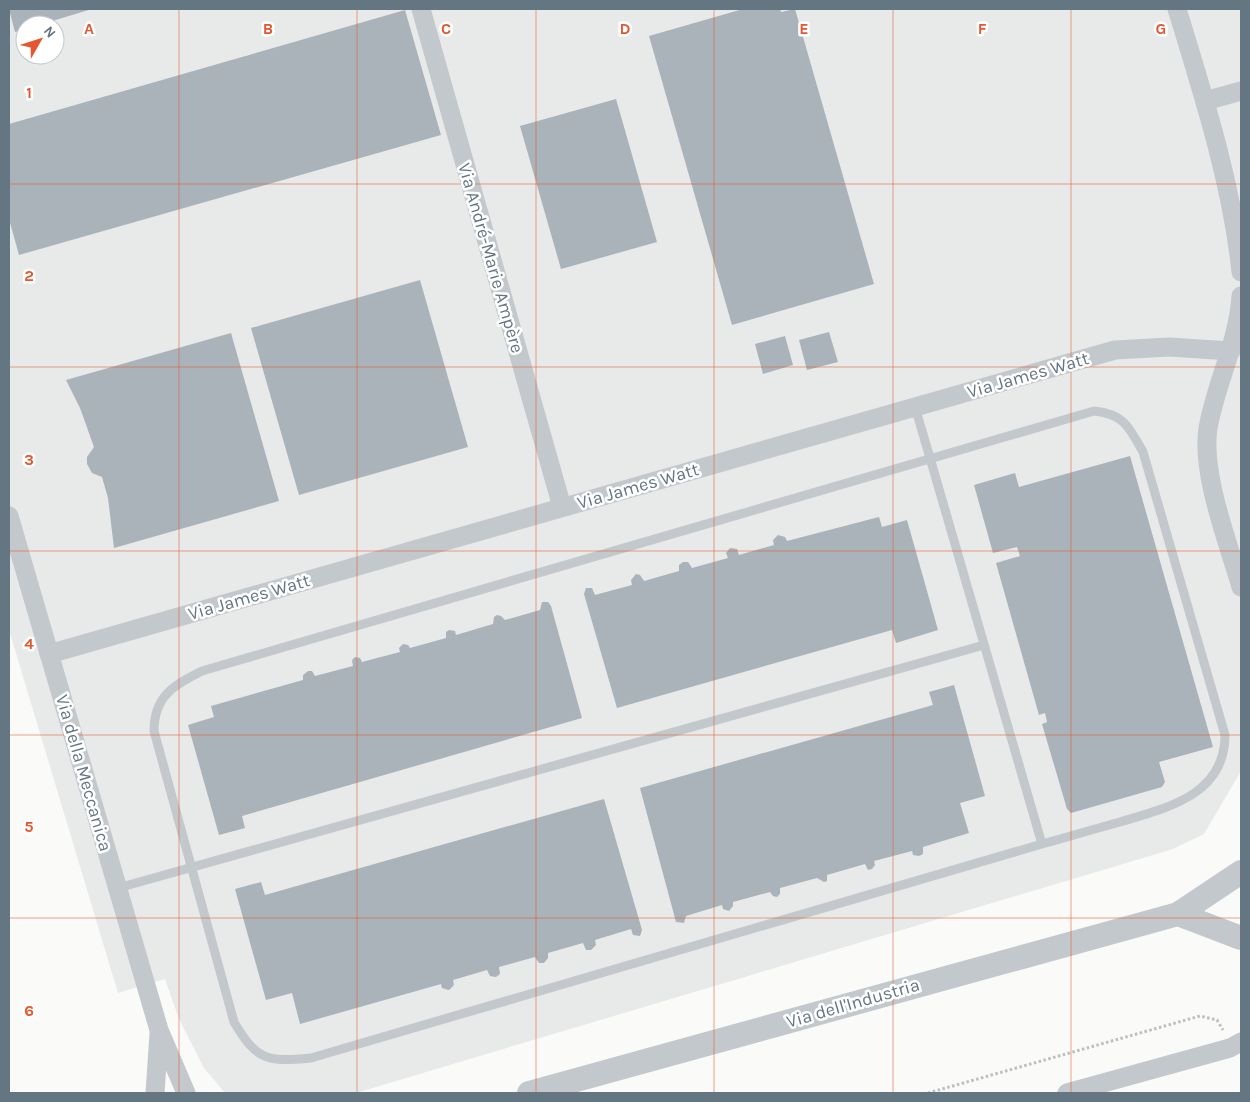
<svg xmlns="http://www.w3.org/2000/svg" width="1250" height="1102" viewBox="0 0 1250 1102" font-family="Karla,sans-serif">
<style>
.built{fill:#e8e9e9;fill-rule:evenodd}
.building{fill:#aab3b9}
.lines{fill:none;stroke-linecap:round;stroke-linejoin:round}
.path{stroke:#bbbfc2;stroke-width:3;stroke-dasharray:2.5 2.5;stroke-linecap:butt}
.service{stroke:#c3c8cc;stroke-width:9}
.minor{stroke:#c3c8cc;stroke-width:19}
.tertiary{stroke:#c3c8cc;stroke-width:24}
.grid{fill:none;stroke:#e4572e;stroke-width:1;stroke-opacity:0.55}
.labels{text-anchor:middle;dominant-baseline:central;stroke-width:5;stroke-linejoin:round;paint-order:stroke}
.street-label{font-size:18px;fill:#657683;stroke:#fff}
.grid-label{font-size:16px;text-anchor:middle;font-weight:bold;fill:#e4572e;stroke:#fff;stroke-width:5;stroke-linejoin:round;paint-order:stroke}
</style>
<rect width="100%" height="100%" fill="#fafaf8"/>
<!-- built -->
<path class="built" d="M9 9H1241V771L1204 834 1173 849 356 1093H225L204 1068 179 1019 165 979 118 993 9 630ZM25 25H55V55H25Z"/>
<!-- building -->
<g class="building">
<path d="M9 9H92L39 25H25V29L15 32Z"/>
<path d="M743 9H780L781 12 795 9 874 284 732 325 649 36Z"/>
<path d="M405 10 441 135 19 255 9 219V124Z"/>
<path d="M616 99 657 242 561 269 520 126Z"/>
<path d="M420 280 468 447 299 495 251 328Z"/>
<path d="M829 332 838 362 807 370 799 340Z"/>
<path d="M231 333 279 501 114 548 108 498 102 477 92 473 87 464V457L94 447 80 408 66 380Z"/>
<path d="M785 336 793 365 763 374 755 344Z"/>
<path d="M1130 456 1213 747 1159 762 1165 782 1162 787 1071 813 1067 809 1042 724 1047 722 1045 713 1039 715 996 563 1020 556 1017 547 993 553 974 485 1015 473 1019 487Z"/>
<path d="M879 517 882 527 907 520 938 630 896 643 892 630 617 708 584 594 586 588H592L595 595 632 585 631 580 636 574 640 575 644 581 679 571V565L683 562H688L692 568 728 558 726 553 730 548 737 549 739 555 774 545 773 540 778 535 785 537 787 541Z"/>
<path d="M542 602H548L551 606 582 718 242 816 245 828 219 835 188 725 214 717 211 706 303 680V675L308 671H312L315 676 353 666 352 660 355 657 360 658 362 662 400 652 399 648 403 644 408 645 410 648 446 638V632L449 630 455 631 456 635 493 624 494 617 497 615 501 616 505 620 540 610Z"/>
<path d="M954 685 985 796 960 803 969 833 923 847V854L919 856 913 855 912 851 874 861 875 865 872 869 868 870 865 864 827 875V881L824 882 817 878 780 888V894L777 897 773 896 770 892 733 902V906L729 911 723 909 722 905 686 916 684 923 676 922 640 788 933 705 929 692Z"/>
<path d="M604 799 642 930 640 936 633 935 631 929 595 940 596 945 591 950H586L583 943 548 953V958L544 963H539L535 957 499 967 500 974 496 977 490 976 487 970 453 980 454 985 449 990 442 988 441 984 300 1024 292 993 266 1000 235 889 261 882 265 895Z"/>
</g>
<g class="lines">
<!-- path -->
<path class="path" d="M928 1093 1200 1016 1217 1020 1223 1030"/>
<!-- service -->
<g class="service">
<path d="M915 407 930 458 1042 844 311 1058C267 1062 257 1061 234 1022L154 731C154 696 174 685 202 671L1094 411C1124 414 1129 427 1143 452L1225 735C1225 795 1167 808 1120 822 1094 829 1068 837 1042 844"/>
<path d="M118 888 984 645"/>
</g>
<!-- minor -->
<g class="minor">
<path d="M421 9 562 507"/>
<path d="M1177 9C1203 94 1232 184 1241 272"/>
<path d="M1205 101 1241 91"/>
<path d="M1241 296C1238 342 1216 383 1208 428 1201 474 1228 542 1241 587"/>
<path d="M9 516 159 1030 186 1093"/>
<path d="M49 654 1115 350 1169 347 1231 351"/>
<path d="M155 1093 159 1034"/>
<path d="M1067 1093 1230 1048 1241 1042"/>
</g>
<!-- tertiary -->
<g class="tertiary">
<path d="M1178 914 1241 938"/>
<path d="M529 1093 1178 914 1241 872"/>
</g>
</g>
<!-- grid -->
<path class="grid" d="M179 9V1093M357 9V1093M536 9V1093M714 9V1093M893 9V1093M1071 9V1093M9 184H1241M9 367H1241M9 551H1241M9 735H1241M9 918H1241"/>
<g class="labels">
<!-- street labels -->
<g class="street-label">
<text transform="translate(491 258) rotate(74)">Via André-Marie Ampère</text>
<text transform="translate(1028 375) rotate(-16)">Via James Watt</text>
<text transform="translate(638 486) rotate(-16)">Via James Watt</text>
<text transform="translate(249 597) rotate(-16)">Via James Watt</text>
<text transform="translate(84 773) rotate(74)">Via della Meccanica</text>
<text transform="translate(853 1003) rotate(-16)">Via dell'Industria</text>
</g>
</g>
<g class="grid-label">
<text x="89" y="34">A</text>
<text x="268" y="34">B</text>
<text x="446" y="34">C</text>
<text x="625" y="34">D</text>
<text x="804" y="34">E</text>
<text x="982" y="34">F</text>
<text x="1161" y="34">G</text>
<text x="29" y="98">1</text>
<text x="29" y="281">2</text>
<text x="29" y="465">3</text>
<text x="29" y="649">4</text>
<text x="29" y="832">5</text>
<text x="29" y="1016">6</text>
</g>
<!-- border -->
<rect width="1250" height="1102" fill="none" stroke="#657683" stroke-width="20"/>
<!-- north arrow -->
<g transform="translate(40 40) rotate(51)"><circle r="24" fill="#ffffff" stroke="#c1c8cd"/>
<path d="M0-4L9 19L0 12L-9 19Z" fill="#e4572e"/>
<text y="-8" font-size="14" font-weight="bold" text-anchor="middle" fill="#657683">N</text>
</g>
</svg>
